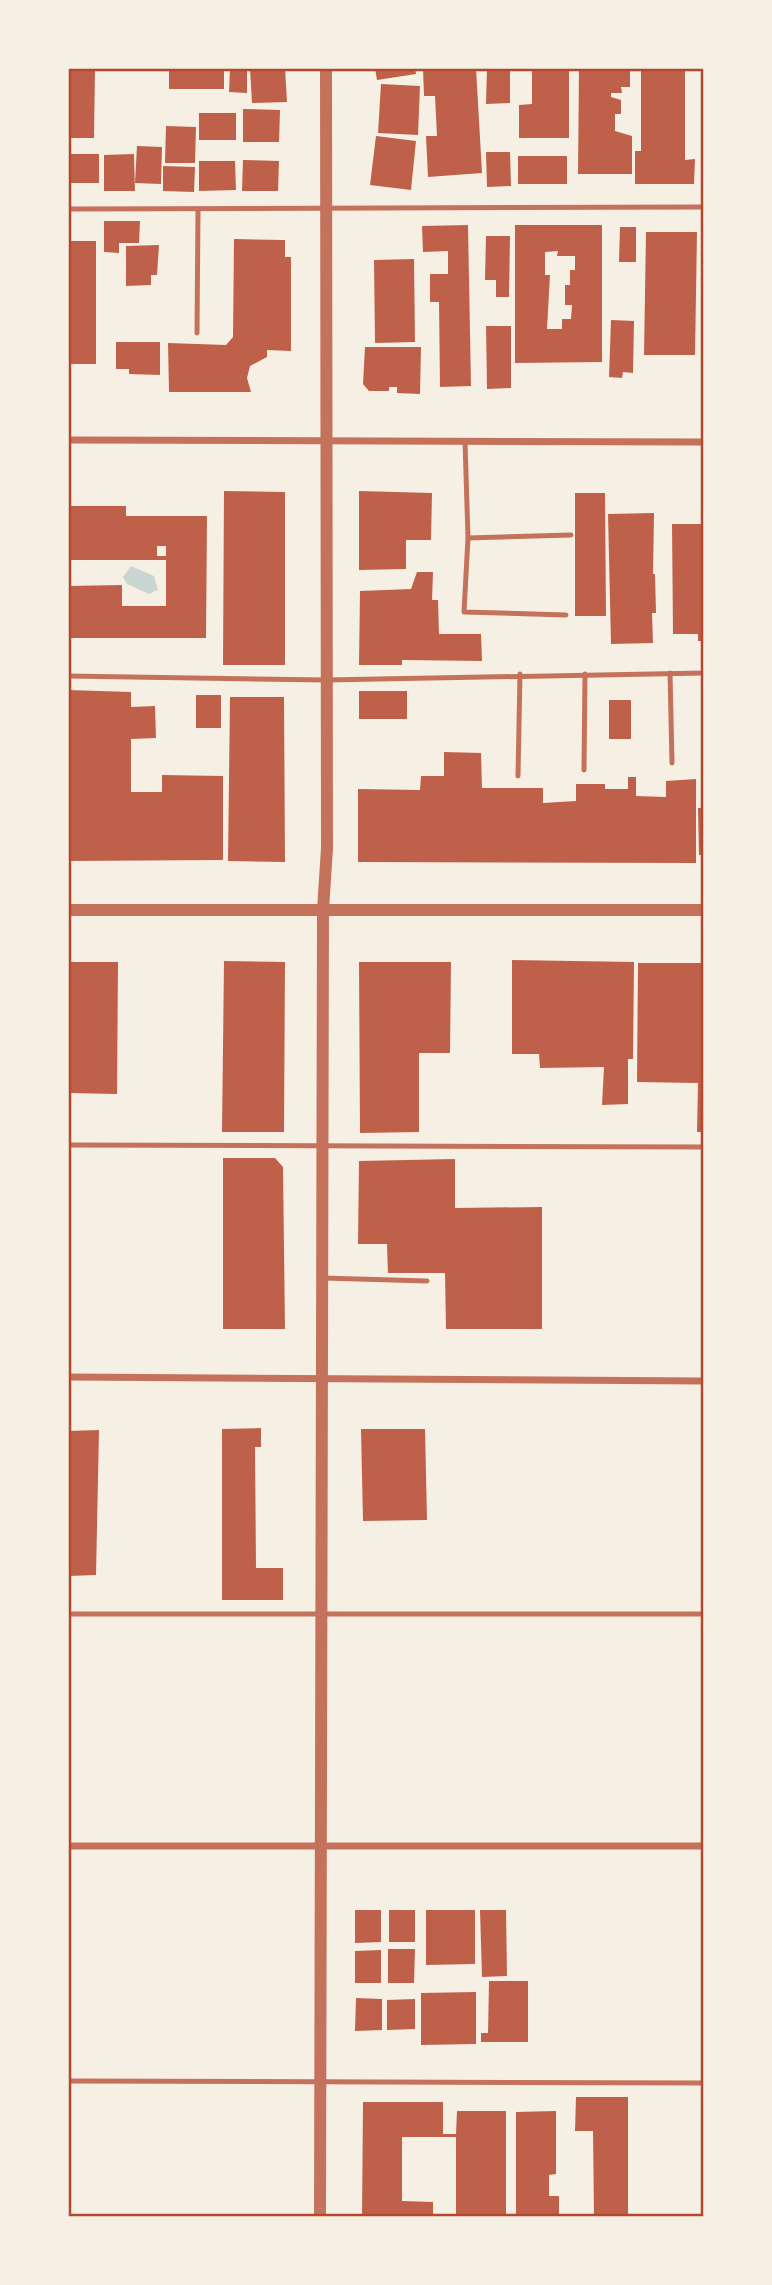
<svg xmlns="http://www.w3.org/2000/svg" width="772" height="2285" viewBox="0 0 772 2285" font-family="'Open Sans',sans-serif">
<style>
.water{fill:#c9d6d2}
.building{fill:#bf614a;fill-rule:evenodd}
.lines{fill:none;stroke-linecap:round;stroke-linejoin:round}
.service{stroke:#c5725c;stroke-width:5}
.minor{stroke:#c5725c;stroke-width:7}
.tertiary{stroke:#c5725c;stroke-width:12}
.neatline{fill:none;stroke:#b5482f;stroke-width:2.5}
</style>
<rect width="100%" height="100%" fill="#f6efe4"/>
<!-- water -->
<path class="water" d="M131 566 154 576 158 590 149 594 127 584 123 577Z"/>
<!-- building -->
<g class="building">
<path d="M68 68H95L94 138H68Z"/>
<rect x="169" y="68" width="55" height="21"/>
<path d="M230 68H247V93L229 92Z"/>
<path d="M250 68H285L287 102 252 103Z"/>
<path d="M375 68H415L416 74 377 80Z"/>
<path d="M423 68H476L482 173 428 177 426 136H437L435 96H424Z"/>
<path d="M487 68H510V103L486 104Z"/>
<path d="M532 68H569V138H519V105L532 104Z"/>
<path d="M579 68H630V87H621L622 93H611V97L621 100V114H615V131L632 136V174H578Z"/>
<path d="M641 68H685V160L695 159 694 184H635V151H641Z"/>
<path d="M381 84 420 86 418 135 378 133Z"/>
<path d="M243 109 280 110 279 142H243Z"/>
<rect x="199" y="113" width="37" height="27"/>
<path d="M166 126 196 127 195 163H165Z"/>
<path d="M376 136 416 141 411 190 370 185Z"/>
<path d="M137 146 162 147 161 184 135 183Z"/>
<path d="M486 152H510L511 186 487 187Z"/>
<rect x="68" y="154" width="31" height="29"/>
<path d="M134 154 135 191H104V155Z"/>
<rect x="518" y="156" width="49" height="28"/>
<path d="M243 160 279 161 278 191H242Z"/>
<path d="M199 161H235L236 190 199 191Z"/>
<path d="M163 166 195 167 194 192 163 191Z"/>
<path d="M104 221H140L139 243H119V253L104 252Z"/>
<path d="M468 225 471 386 440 387 439 302H430V274H448V251L423 252 422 226Z"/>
<path d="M515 225H602V362L515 363ZM558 251 557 256H575V270H570V285H565V305H572L571 319H562V329H547L550 275H545V252Z"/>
<path d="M620 227H636V262H619Z"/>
<path d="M646 232H697L695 355H644Z"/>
<path d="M486 236H510L509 297H496V280H485Z"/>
<path d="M234 239 285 240V257H291V351L267 350V357L250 366 247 378 251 392H169L168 343 226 345 233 337Z"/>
<rect x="68" y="241" width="28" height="123"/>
<path d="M159 245 157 275H151V285L126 286V246Z"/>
<path d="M414 259 415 342 375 343 374 260Z"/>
<path d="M611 320 634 321 633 373 623 372 622 378 609 377Z"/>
<path d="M486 326H511V388L487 389Z"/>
<path d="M116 342H160V375L129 374V369H116Z"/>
<path d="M365 347H421L420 394 397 393V387H389V391H369L363 384Z"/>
<path d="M224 491 285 492V665H223Z"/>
<path d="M359 491 432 493 431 540H406V569L359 570Z"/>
<path d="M575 493H605L606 616H575Z"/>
<path d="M68 506H126V516H207L206 638H68V586L122 585V606H166V560H68ZM157 546H166V556H157Z"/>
<path d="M654 513 653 574H655L656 613H652L653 643 611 644 608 514Z"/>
<path d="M672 524H704V641H698V634H673Z"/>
<path d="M417 572H433L432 600H438L439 634H481L482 661 402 660V665H359L360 591 411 589Z"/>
<path d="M68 690 131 692V707L155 706 156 738 131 739V792H162V775L223 776V860L68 861Z"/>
<rect x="359" y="691" width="48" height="28"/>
<rect x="196" y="695" width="25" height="33"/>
<path d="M230 697H284L285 862 228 861Z"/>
<rect x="609" y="700" width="22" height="39"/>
<path d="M444 752 481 753 482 788H543V803L576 801V784H605V789H628V777H636V796L666 797V781L696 779V863L358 862V789L420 790 421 776H444Z"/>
<path d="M698 808H704V855H699Z"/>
<path d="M512 960 634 962 633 1059H628V1104L602 1105 604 1067 540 1068 539 1054H512Z"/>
<path d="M224 961 285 962 284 1132H222Z"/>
<path d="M68 962H118L117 1094 68 1093Z"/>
<path d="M359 962H451L450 1053H419V1132L360 1133Z"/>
<path d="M638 963H704V1132H697L698 1083 637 1082Z"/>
<path d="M223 1158H275L283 1167 285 1329H223Z"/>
<path d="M455 1159V1208L542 1207V1329H446L445 1273H388L387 1244H358L359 1161Z"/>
<path d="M261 1428V1447H255L256 1568H283V1600H222V1429Z"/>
<path d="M361 1429H425L427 1520 363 1521Z"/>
<path d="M99 1430 96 1575 68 1576V1431Z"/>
<path d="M355 1910H381V1942L355 1943Z"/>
<rect x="389" y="1910" width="26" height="32"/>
<path d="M426 1910H475V1964L426 1965Z"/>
<path d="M480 1910H506L507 1976 482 1977Z"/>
<path d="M388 1949H415L414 1983H388Z"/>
<path d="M381 1950V1983H355V1951Z"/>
<path d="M489 1981H528V2042H481V2033H488Z"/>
<path d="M476 1992V2044L421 2045V1993Z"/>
<path d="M356 1998 382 1999V2030L355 2031Z"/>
<path d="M415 1999V2029L387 2030V2000Z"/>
<path d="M576 2097H628V2217H594L593 2131H575Z"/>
<path d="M363 2102H443V2134H456L457 2111H506V2217H456V2137H402V2201L433 2202V2217H362Z"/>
<path d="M556 2111V2174L549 2175V2196H559V2217H516V2112Z"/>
</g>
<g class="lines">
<!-- service -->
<g class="service">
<path d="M68 209 704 207"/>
<path d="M197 333 198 210"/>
<path d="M465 441 468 538 464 612 566 615"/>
<path d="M468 538 571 535"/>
<path d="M670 673 672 763"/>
<path d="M68 676 326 680 704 673"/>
<path d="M584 770 585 674"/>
<path d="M518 776 520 674"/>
<path d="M68 1145 704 1147"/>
<path d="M323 1278 427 1281"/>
<path d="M68 1614H704"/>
<path d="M68 2081 704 2083"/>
</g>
<!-- minor -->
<g class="minor">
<path d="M68 440 704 442"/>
<path d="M68 1377 704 1381"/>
<path d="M68 1846H704"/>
</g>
<!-- tertiary -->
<g class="tertiary">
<path d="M68 910H704"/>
<path d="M320 2217 323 910 327 848 326 68"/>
</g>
</g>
<!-- border -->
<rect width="772" height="2285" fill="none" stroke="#f6efe4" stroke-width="140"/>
<rect x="70" y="70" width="632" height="2145" class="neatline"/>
</svg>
